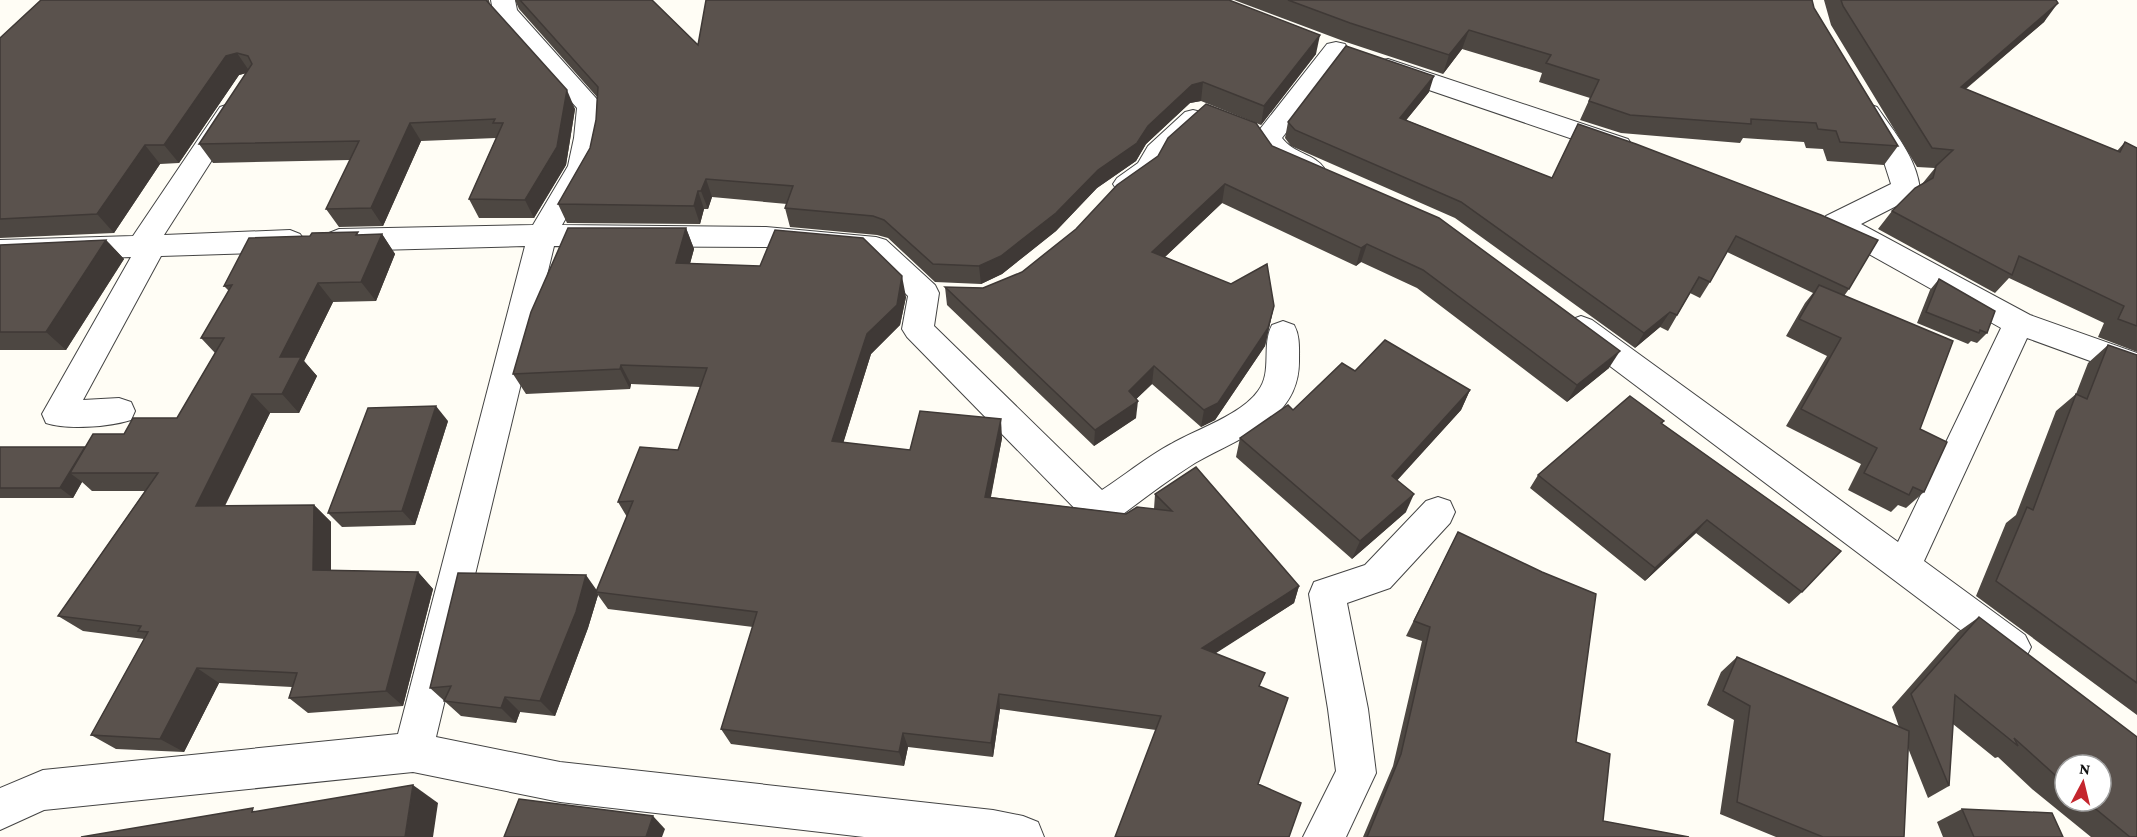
<svg xmlns="http://www.w3.org/2000/svg" width="2137" height="837" viewBox="0 0 2137 837" font-family="'Crimson Pro',serif">
<style>
.lines{fill:none;stroke-linecap:round;stroke-linejoin:round}
.service-casing{stroke:#444;stroke-width:2}
.minor-casing{stroke:#444;stroke-width:2}
.service{fill:#fff;fill-rule:evenodd}
.minor{fill:#fff;fill-rule:evenodd}
.wall{fill:#4d4742;fill-rule:evenodd}
.shaded-wall{fill:#3f3936}
.building{fill:#5a524d;stroke:#3f3936;stroke-width:1.5}
</style>
<rect width="100%" height="100%" fill="#fffdf5"/>
<g class="lines">
<defs>
<path id="service" d="M1193 110 1201 112 1204 117 1165 155 1155 173 1133 190 1125 192 1117 190 1113 184 1117 178 1138 163 1148 146 1185 112Z"/>
<g id="minor">
<path d="M491 0H515L517 10 603 106 602 138 596 166 562 225 766 227 876 237 886 240 935 285 939 293 934 326 1102 490C1125 475 1147 457 1171 444 1197 429 1241 415 1258 391 1273 372 1261 345 1272 325L1283 321 1294 325C1300 336 1299 347 1299 360 1300 421 1238 438 1195 463 1166 481 1140 502 1112 522L1100 526 1088 522 907 337 902 329 908 296 868 257 766 247 554 246 436 737 560 762 993 810 1023 816 1038 822 1044 837H864L560 802 413 772 44 810 0 830V788L43 770 398 734 525 246 339 251 329 247 324 240 329 233 339 229 533 225 568 166 574 138 577 108 496 17 493 12Z"/>
<path d="M1336 42 1345 44 1349 50 1282 138C1294 154 1315 154 1324 168L1320 175 1310 177 1270 162 1253 138 1327 44Z"/>
<path d="M1388 59 1628 139 1632 145 1628 151 1618 154 1608 151 1379 73 1375 67 1379 61Z"/>
<path d="M229 104 238 107 242 113 164 235 290 230 300 234 305 241 300 248 290 252 161 256 83 400 119 398 131 402 135 411 131 420C109 427 67 430 46 423L42 414 131 257 0 262V240L133 236 220 107Z"/>
<path d="M1868 104 1877 107C1895 133 1916 157 1920 189L1916 196 1861 224 2030 315 2137 353V378L2027 338 1924 561 2025 635 2031 647 2025 659 2012 664 1999 659 1570 336 1565 328 1570 320 1581 316 1592 320 1898 542 2001 328 1826 230 1822 223 1826 216 1891 184 1883 159 1855 113 1859 107Z"/>
<path d="M1438 497 1450 501 1455 512 1450 523 1390 588 1347 603 1368 709 1376 773 1346 837H1303L1336 771 1328 709 1309 594 1314 582 1365 565 1426 501Z"/>
</g>
</defs>
<!-- service casing -->
<use href="#service" class="service-casing"/>
<!-- minor casing -->
<use href="#minor" class="minor-casing"/>
<!-- service -->
<use href="#service" class="service"/>
<!-- minor -->
<use href="#minor" class="minor"/>
</g>
<!-- wall -->
<g class="wall">
<path d="M489 0 490 5 575 109 566 165 534 218H479L469 199 496 138 421 141 383 226 339 227 326 209 350 160 213 163 199 144 247 73 239 75 179 163 160 164 114 233 0 238V38Z"/>
<path d="M515 0H652L698 45 1316 54 1261 125 1201 101 1190 103 1146 144 1136 161 1097 188 1056 231 1002 274 981 284 935 282 888 238 877 235 790 227 785 208 787 204 712 197 708 209H704L700 224 567 223 558 204 590 148 596 120 597 97 519 9Z"/>
<path d="M1234 0H1812L1814 8 1898 146 1884 165 1827 161 1823 149 1806 148 1804 142 1743 138 1740 143 1621 133 1580 120 1590 98 1539 82 1542 73 1462 49 1443 74 1346 42Z"/>
<path d="M1824 0H2056L2044 22 1966 89 2117 151 2125 142 2137 148V352L2098 337 2104 323 2009 278 1995 293 1878 229 1892 211 1922 184 1935 168 1917 167 1831 25Z"/>
<path d="M1429 92 1406 120 1552 178 1578 124 1849 289 1844 296 1920 429 1924 492 1906 508 1898 505 1891 512 1848 490 1861 464 1786 426 1827 356 1786 336 1805 303 1813 293 1727 252 1710 282 1700 298 1690 293 1668 331 1660 327 1635 348 1455 218 1291 146 1285 138 1288 122Z"/>
<path d="M1272 146 1609 368 1567 402 1417 288 1361 262 1356 266 1222 203 1165 257 1274 306 1265 346 1215 420 1201 427 1152 384 1136 399V418L1094 446 947 305 945 287 983 288 1022 272Z"/>
<path d="M686 228 694 249 690 264 906 297 900 325 871 354 843 443 910 450 1002 438 991 497 1126 514 1154 509 1155 494 1299 586 1294 603 1215 653 1260 687 1258 784 1289 837 1156 730 1000 709 993 757 908 747 904 766 731 744 721 729 753 627 608 609 598 595 588 628 555 716 520 712 516 723 461 716 430 688 597 590 627 517 618 502 678 450 700 387 631 384 630 389 526 394 513 374Z"/>
<path d="M382 234 395 254 376 301 333 302 304 361 317 376 299 413H270L225 506 314 505 331 522V570L418 572 433 589 403 706 308 713 289 698 292 687 219 683 184 752 116 749 91 735 144 639 83 631 58 616 145 491H92L82 482 73 498H0V447H85L124 434 177 418 215 353 201 338 229 291 224 286 360 235Z"/>
<path d="M106 240 124 259 66 350H0V245Z"/>
<path d="M1939 279 1987 333 1977 343 1971 341 1968 344 1917 323 1930 290Z"/>
<path d="M2108 345 2137 355V715L1976 596 2006 523 2016 515 2056 411 2076 394 2088 363Z"/>
<path d="M1355 371 1470 390 1461 410 1397 480 1406 512 1352 559 1236 457 1240 438 1293 410Z"/>
<path d="M448 421 415 525 342 527 328 513Z"/>
<path d="M1664 421 1662 424 1802 592 1789 604 1696 533 1645 581 1530 488 1538 475Z"/>
<path d="M1458 532 1576 742 1603 821 1689 837H1363L1393 766 1422 641 1406 636Z"/>
<path d="M1979 617 2137 837H2091L2032 789 1998 757 1995 758 1953 724 1949 786 1928 798 1908 748 1904 837H1776L1720 814 1734 720 1707 705 1721 672 1737 657 1899 727 1892 707 1958 632ZM2065 765 2101 801H2065Z"/>
<path d="M1962 809 2063 837H1943L1937 822Z"/>
</g>
<!-- shaded-wall -->
<g class="shaded-wall">
<path d="M2058 3 2044 22 1946 105 1961 87Z"/>
<path d="M1469 30 1462 49 1443 74 1449 55Z"/>
<path d="M1320 35 1316 54 1261 125 1264 106Z"/>
<path d="M237 53 250 72 239 75 179 163 164 145 226 56Z"/>
<path d="M1434 76 1429 92 1395 134 1400 118Z"/>
<path d="M1203 82 1201 101 1190 103 1146 144 1136 161 1097 188 1056 231 1002 274 981 284 979 266 1098 170 1192 85Z"/>
<path d="M567 90 575 109 566 165 534 218 525 200Z"/>
<path d="M410 123 421 141 383 226 371 208Z"/>
<path d="M145 145 160 164 114 233 97 214Z"/>
<path d="M706 179 712 197 708 209 701 191Z"/>
<path d="M1225 184 1222 203 1151 270 1152 252Z"/>
<path d="M698 191 704 209 700 224 694 206Z"/>
<path d="M686 228 694 249 684 284 676 263Z"/>
<path d="M382 234 395 254 376 301 361 282Z"/>
<path d="M106 240 124 259 66 350 46 332Z"/>
<path d="M1367 244 1361 262 1356 266 1361 248Z"/>
<path d="M902 276 906 297 900 325 871 354 838 460 832 441 867 334Z"/>
<path d="M318 283 333 302 304 361 317 376 299 413 282 394 280 357Z"/>
<path d="M1274 306 1265 346 1215 420 1201 427 1204 410Z"/>
<path d="M1670 312 1660 327 1635 348 1644 333Z"/>
<path d="M1620 351 1609 368 1567 402 1577 385Z"/>
<path d="M621 365 631 384 630 389 620 369Z"/>
<path d="M1154 366 1152 384 1127 408 1129 391Z"/>
<path d="M1470 390 1461 410 1384 495 1392 476Z"/>
<path d="M252 394 270 413 216 523 196 506Z"/>
<path d="M1138 401 1136 418 1094 446 1095 430Z"/>
<path d="M436 406 448 421 415 525 402 511Z"/>
<path d="M1001 419 1002 438 987 515 985 497Z"/>
<path d="M85 447 70 473 82 482 73 498 60 488Z"/>
<path d="M1414 494 1406 512 1352 559 1360 541Z"/>
<path d="M314 505 331 522V586L313 570Z"/>
<path d="M1707 520 1696 533 1645 581 1655 568Z"/>
<path d="M418 572 433 589 403 706 386 691Z"/>
<path d="M586 575 598 592H596L598 595 588 628 555 716 540 701Z"/>
<path d="M1299 586 1294 603 1199 664 1202 648Z"/>
<path d="M197 668 219 683 184 752 160 739Z"/>
<path d="M999 694 1000 709 993 757 991 743Z"/>
<path d="M505 697 520 712 516 723 501 708Z"/>
<path d="M903 733 908 747 904 766 899 752Z"/>
<path d="M413 785 438 803 433 837H405Z"/>
<path d="M653 816 665 829 662 837H646Z"/>
</g>
<!-- building -->
<g class="building">
<path d="M41 0H486L567 90 557 147 525 200 469 199 503 123H493L495 119 410 123 371 208 326 209 359 141 199 144 252 64 248 56 237 53 226 56 164 145H145L97 214 0 219V38Z"/>
<path d="M520 0H652L698 45 706 0H1229L1320 35 1264 106 1203 82 1192 85 1148 126 1137 143 1098 170 1056 213 1001 256 979 266 933 264 884 220 873 216 785 208 793 186 706 179 701 191H698L694 206 558 204 590 148 596 120 598 87Z"/>
<path d="M1288 0H1812L1814 8 1898 146 1840 142 1836 131 1818 129 1816 123 1751 119V124L1630 115 1589 101 1599 80 1546 63 1551 55 1469 30 1449 55 1350 23Z"/>
<path d="M1841 0H2056L2058 3 1961 87 2120 152 2125 142 2137 148V326L2118 319 2124 306 2019 256 2012 275 1892 211 1915 188 1933 178 1936 166 1953 150 1932 148 1843 6Z"/>
<path d="M1346 46 1434 76 1400 118 1552 178 1578 124 1636 144 1821 215 1878 240 1849 289 1736 236 1710 282 1699 277 1677 315 1670 312 1644 333 1461 202 1295 130 1288 122Z"/>
<path d="M1206 104 1256 123 1272 146 1439 218 1620 351 1577 385 1423 270 1367 244 1361 248 1225 184 1152 252 1231 284 1267 264 1274 306 1268 328 1218 403 1204 410 1154 366 1129 391 1138 401 1095 430 945 287 983 288 1022 272 1076 229 1117 185 1158 156 1168 138Z"/>
<path d="M568 228H686L676 263 760 266 775 230 863 238 902 276 897 305 867 334 832 441 910 450 920 411 1001 419 985 497 1126 514 1137 507 1172 511 1155 494 1196 467 1299 586 1202 648 1265 673 1259 686 1288 698 1258 784 1301 803 1289 837H1115L1161 716 999 694 991 743 903 733 899 752 721 729 757 612 596 592 633 501 618 502 640 447 678 450 707 368 621 365 620 369 513 374 531 312Z"/>
<path d="M358 232 356 235 382 234 361 282 318 283 280 357H301L282 394H252L196 506 314 505 313 570 418 572 386 691 289 698 297 673 197 668 160 739 91 735 148 632 138 631 141 626 58 616 158 473H70L93 434H124L133 418H177L224 338H201L232 285 224 286 249 238 310 236 312 233Z"/>
<path d="M106 240 46 332H0V245Z"/>
<path d="M1939 279 1995 311 1987 333 1980 330 1979 333 1926 312Z"/>
<path d="M1819 285 1953 341 1920 429 1947 442 1924 492 1913 487 1909 495 1864 473 1877 448 1801 409 1841 338 1799 319Z"/>
<path d="M1385 340 1470 390 1392 476 1414 494 1360 541 1240 438 1288 405 1293 410 1342 363 1355 371Z"/>
<path d="M2108 345 2137 355V683L1996 581 2027 507 2033 510 2076 394 2087 399Z"/>
<path d="M1630 396 1664 421 1661 423 1841 551 1802 592 1707 520 1655 568 1538 475Z"/>
<path d="M436 406 402 511 328 513 368 408Z"/>
<path d="M0 447H85L60 488H0Z"/>
<path d="M1458 532 1542 572 1596 594 1576 742 1610 754 1603 821 1689 837H1367L1401 754 1430 627 1414 621Z"/>
<path d="M458 573 586 575 576 612 540 701 505 697 501 708 444 701 451 686 430 688Z"/>
<path d="M1979 617 2137 737V837H2130L2086 801H2101V765H2065V784L2014 738 2018 746 1955 695 1949 786 1911 694Z"/>
<path d="M1737 657 1909 731 1904 837H1823L1737 802 1750 706 1723 691Z"/>
<path d="M413 785 405 837H81L253 808 252 812Z"/>
<path d="M519 799 653 816 646 837H504Z"/>
<path d="M1962 809 2052 813 2063 837H1974Z"/>
</g>
<!-- north arrow -->
<g transform="translate(2083 783) rotate(7)"><circle r="28" fill="#ffffff" stroke="#a0a0a0" stroke-width="1.5"/>
<path d="M0-4.5L10 22L0 15L-10 22Z" fill="#c4262e"/>
<text y="-9" font-size="16" font-weight="bold" text-anchor="middle" fill="#111111">N</text>
</g>
</svg>
